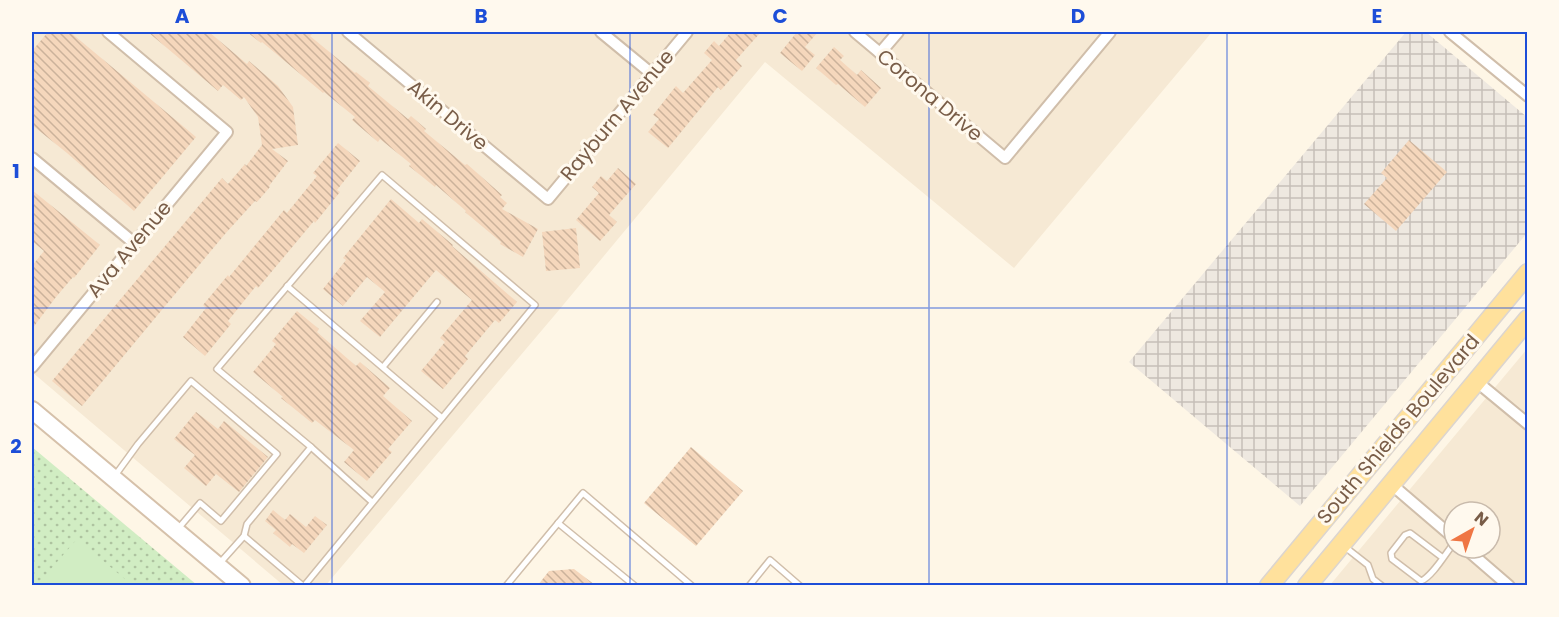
<svg xmlns="http://www.w3.org/2000/svg" width="1559" height="617" viewBox="0 0 1559 617" font-family="Poppins,sans-serif">
<style>
.residential{fill:#f6e9d4;fill-rule:evenodd}
.industrial{fill:url(#industrial-grid)}
.park{fill:url(#park-dots)}
.garden{fill:#d1edc3}
.building{fill:url(#building-back-hatch)}
.lines{fill:none;stroke-linecap:round;stroke-linejoin:round}
.lane-casing{stroke:#d0beaa;stroke-width:8}
.street-casing{stroke:#d0beaa;stroke-width:14}
.secondary-casing{stroke:#d6c1aa;stroke-width:20}
.primary-casing{stroke:#dcd5cf;stroke-width:21}
.lane{stroke:#fff;stroke-width:5}
.street{stroke:#fff;stroke-width:10}
.secondary{stroke:#fff;stroke-width:16}
.primary{stroke:#ffe19c;stroke-width:18}
.grid{fill:none;stroke:#1d4ed8;stroke-width:1.5;stroke-opacity:0.55}
.labels{text-anchor:middle;dominant-baseline:central;stroke-width:6;stroke-linejoin:round;paint-order:stroke}
.street-label{font-size:20px;fill:#795d48;stroke:#fff9ee}
.neatline{fill:none;stroke:#1d4ed8;stroke-width:2}
.grid-label{font-size:20px;text-anchor:middle;font-weight:bold;fill:#1d4ed8}
</style>
<defs>
<pattern id="industrial-grid" width="8" height="8" patternUnits="userSpaceOnUse" patternTransform="scale(1.5)"><rect width="8" height="8" fill="#eee8e0"/><path d="M0 4h8M4 0v8" fill="none" stroke="#c6bfb8"/></pattern>
<pattern id="park-dots" width="8" height="8" patternUnits="userSpaceOnUse" patternTransform="scale(1.5)"><rect width="8" height="8" fill="#d1edc3"/><path d="M2 2h.1M6 6h.1" fill="none" stroke="#aec3a0" stroke-width="1.8" stroke-linecap="round"/></pattern>
<pattern id="building-back-hatch" width="6" height="6" patternUnits="userSpaceOnUse" patternTransform="scale(1.5)"><rect width="6" height="6" fill="#f5d7bc"/><path d="M-1 5l2 2M0 0l6 6M5-1l2 2" fill="none" stroke="#cbb29b"/></pattern>
</defs>
<rect width="100%" height="100%" fill="#fef6e6"/>
<!-- residential -->
<g class="residential">
<path d="M32 32H1212L1014 268 765 62 559 310 326 585H283L32 372Z"/>
<path d="M1527 349V585H1330ZM1454 512H1490V548H1454Z"/>
</g>
<!-- industrial -->
<path class="industrial" d="M1406 32H1426L1527 117V233L1300 506 1129 362Z"/>
<!-- park -->
<path class="park" d="M32 447 197 585H32Z"/>
<!-- garden -->
<path class="garden" d="M77 539 132 585H37Z"/>
<!-- building -->
<g class="building">
<path d="M48 32H70L196 137 134 211 67 153 32 125V51Z"/>
<path d="M148 32H209L247 64 249 61 278 86 293 107 298 145 272 149 288 161 269 186 270 187 257 202 255 201 225 234 82 406 52 381 222 178 228 184 245 164 246 166 262 145 258 117 244 97 241 100 223 85 218 91Z"/>
<path d="M247 32H314L310 36 355 73 356 72 370 83 368 86 408 119 411 116 426 129 424 131 465 165 467 164 502 195 500 197 507 203 502 209 538 229 523 257 500 244 501 242 465 212 466 211 436 185 435 187 409 166 411 164 380 139 378 142 352 120 355 117 324 92 323 93 262 42 261 43Z"/>
<path d="M731 32H761L736 60 742 66 721 90 718 87 668 148 648 132 659 119 653 115 676 86 683 93 712 60 704 53 714 41 719 46Z"/>
<path d="M797 32H818L805 47 815 55 802 71 780 53Z"/>
<path d="M834 47 844 56 840 60 857 75 861 70 881 88 865 107 838 84 836 85 816 68Z"/>
<path d="M1409 140 1447 172 1396 231 1364 204 1387 178 1381 173Z"/>
<path d="M338 143 360 161 337 190 340 192 315 223 314 221 258 288 256 286 228 321 231 324 205 356 183 337 206 308 203 305 228 275 229 277 284 210 287 213 317 176 313 173Z"/>
<path d="M618 168 636 184 609 215 617 222 600 241 576 220 599 193 592 187 601 176 607 181Z"/>
<path d="M32 190 100 245 74 278 73 277 56 297 32 329V266L44 251 32 241Z"/>
<path d="M391 199 419 223 422 219 453 245 452 246 517 302 499 323 495 320 465 356 468 359 443 389 421 371 445 342 440 338 472 300 436 270 380 337 360 321 385 292 367 277 343 306 323 289 346 260 343 258Z"/>
<path d="M576 228 580 268 546 271 542 232Z"/>
<path d="M297 311 319 329 317 332 356 366 360 362 390 388 383 396 412 421 388 449 392 452 367 481 344 462 354 450 315 420 312 423 281 398 283 397 253 372 276 344 272 341Z"/>
<path d="M196 412 218 429 224 421 268 457 239 492 216 474 206 486 184 468 195 455 174 439Z"/>
<path d="M691 447 743 491 696 546 644 503Z"/>
<path d="M273 510 285 520 290 514 306 527 315 516 327 525 304 553 292 544 290 547 273 533 276 530 265 521Z"/>
<path d="M574 569 595 585H538L549 571Z"/>
</g>
<g class="lines">
<defs>
<g id="lane">
<path d="M287 286 442 418"/>
<path d="M383 367 437 302"/>
<path d="M311 447 372 502"/>
<path d="M114 477 138 444 191 381 277 454 221 521 200 503 177 530"/>
<path d="M558 523 635 586"/>
<path d="M244 536 303 586"/>
<path d="M1345 547 1368 565 1373 579 1382 586"/>
<path d="M1443 558 1410 533 1405 535 1391 553 1392 559 1421 581C1432 577 1446 553 1454 543"/>
<path d="M219 564 244 536 247 524 311 447 217 369 382 175 535 305 304 586"/>
<path d="M506 586 583 493 692 586"/>
<path d="M749 586 770 560 800 586"/>
</g>
<g id="street">
<path d="M348 32 548 199 687 32"/>
<path d="M601 32 652 74"/>
<path d="M855 32 1005 158 1110 32"/>
<path d="M1450 32 1528 96"/>
<path d="M880 53 898 32"/>
<path d="M32 158 134 243"/>
<path d="M32 367 227 132 108 32"/>
<path d="M1476 381 1528 424"/>
<path d="M1391 484 1454 538"/>
<path d="M1465 548 1509 586"/>
</g>
<path id="secondary" d="M32 410 242 586"/>
<g id="primary">
<path d="M1269 586 1528 273"/>
<path d="M1307 586 1528 319"/>
</g>
</defs>
<!-- lane casing -->
<use href="#lane" class="lane-casing"/>
<!-- street casing -->
<use href="#street" class="street-casing"/>
<!-- secondary casing -->
<use href="#secondary" class="secondary-casing"/>
<!-- primary casing -->
<use href="#primary" class="primary-casing"/>
<!-- lane -->
<use href="#lane" class="lane"/>
<!-- street -->
<use href="#street" class="street"/>
<!-- secondary -->
<use href="#secondary" class="secondary"/>
<!-- primary -->
<use href="#primary" class="primary"/>
</g>
<!-- grid -->
<path class="grid" d="M332 32V586M630 32V586M929 32V586M1227 32V586M32 308H1528"/>
<g class="labels">
<!-- street labels -->
<g class="street-label">
<text transform="translate(930 95) rotate(40)">Corona Drive</text>
<text transform="translate(448 115) rotate(40)">Akin Drive</text>
<text transform="translate(617 115) rotate(-50)">Rayburn Avenue</text>
<text transform="translate(129 249) rotate(-50)">Ava Avenue</text>
<text transform="translate(1398 429) rotate(-50)">South Shields Boulevard</text>
</g>
</g>
<!-- border -->
<rect width="1559" height="617" fill="none" stroke="#fff9ee" stroke-width="66"/>
<!-- north arrow -->
<g transform="translate(1472 530) rotate(40)"><circle r="28" fill="#fff9ee" stroke="#c9bbac" stroke-width="1.5"/>
<path d="M0-4.5L10 22L0 15L-10 22Z" fill="#ef7644"/>
<text y="-9" font-size="16" font-weight="bold" text-anchor="middle" fill="#795d48">N</text>
</g>
<rect x="33" y="33" width="1493" height="551" class="neatline"/>
<g class="grid-label">
<text x="182" y="23">A</text>
<text x="481" y="23">B</text>
<text x="780" y="23">C</text>
<text x="1078" y="23">D</text>
<text x="1377" y="23">E</text>
<text x="16" y="178">1</text>
<text x="16" y="453">2</text>
</g>
</svg>
